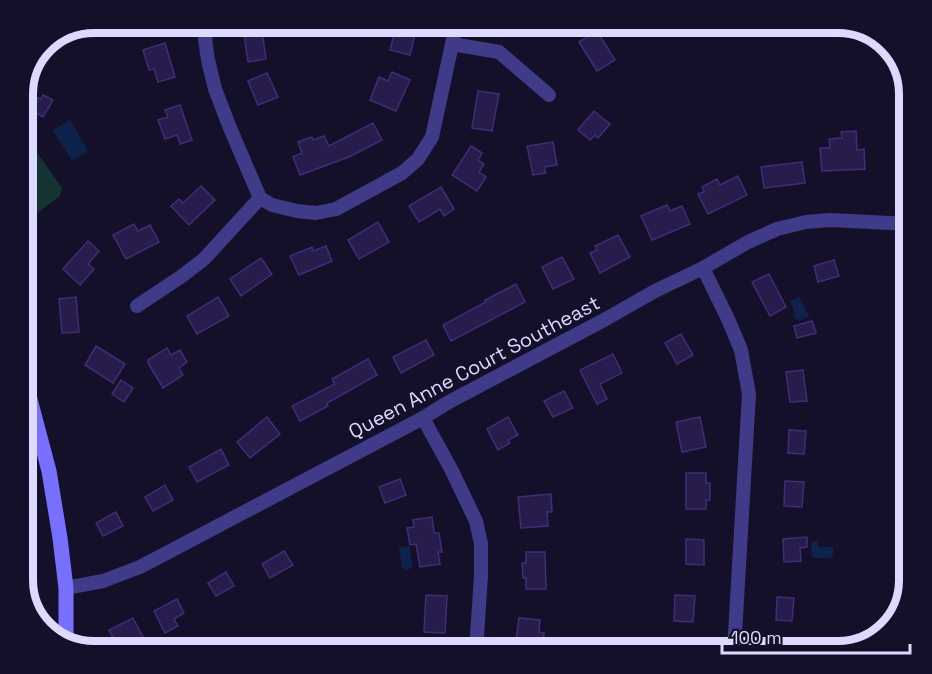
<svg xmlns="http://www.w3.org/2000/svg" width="932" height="674" viewBox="0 0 932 674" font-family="'Space Grotesk',sans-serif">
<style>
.green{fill:#133433}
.water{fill:#0d234c}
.building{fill:#271c4b;stroke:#3e2e77;stroke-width:1.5}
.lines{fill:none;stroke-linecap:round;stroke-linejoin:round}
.street{stroke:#403b89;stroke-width:14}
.secondary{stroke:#7770ff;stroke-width:15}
.labels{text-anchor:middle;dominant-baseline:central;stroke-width:6;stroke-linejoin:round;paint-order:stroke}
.street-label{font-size:20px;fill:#ded9ff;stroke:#15102a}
.rim{fill:none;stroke:#ded9ff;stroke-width:8}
</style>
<rect width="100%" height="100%" fill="#15102a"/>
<!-- green -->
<path class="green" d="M26 145 33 147 62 188 60 196 23 223V148Z"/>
<!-- water -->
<g class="water">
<path d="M70 120 88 151 72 161 53 130Z"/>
<path d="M799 297 809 316 799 321 797 319 796 320 793 315 795 314 790 301Z"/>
<path d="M813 541H817L819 547H831L833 548V555L830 558H815L812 556 811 543H813Z"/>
<path d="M409 546 413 567 410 568V569L405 570V568H402L399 548Z"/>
</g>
<!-- building -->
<g class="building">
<path d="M397 22H418L410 55 390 50Z"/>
<path d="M261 24 266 59 248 62 243 27Z"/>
<path d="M597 31 615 60 597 71 579 42Z"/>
<path d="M165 43 175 77 158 82 154 69 149 70 143 50Z"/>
<path d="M392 72 410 80 396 111 370 100 379 77 388 81Z"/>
<path d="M267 73 278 97 258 105 248 81Z"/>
<path d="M478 91 499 94 492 131 472 128Z"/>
<path d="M43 95 53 100 43 117 34 112 36 109 33 108 38 98 41 99Z"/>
<path d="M180 105 192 140 180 144 177 135 165 139 158 120 168 117 165 110Z"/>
<path d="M594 111 610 124 598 138 595 135 590 140 578 130Z"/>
<path d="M373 123 382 140 349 157 300 175 293 157 302 153 298 142 312 137 313 140 324 136 329 146Z"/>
<path d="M856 131 857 150 864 149 865 169 822 171 820 148H830L829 139 842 138 841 132Z"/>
<path d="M553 142 557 165 544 167 546 173 533 175 527 146Z"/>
<path d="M471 146 482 153 478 160 484 164 479 172 486 177 477 191 452 175Z"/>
<path d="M802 162 805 183 764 188 761 167Z"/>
<path d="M738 176 747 195 708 214 698 194 704 192 702 187 717 179 720 185Z"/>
<path d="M201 186 215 200 189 225 171 206 179 199 183 203Z"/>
<path d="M441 187 454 209 444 216 440 209 419 222 409 206Z"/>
<path d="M667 205 670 211 682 206 690 224 652 240 641 216Z"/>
<path d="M378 222 389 242 359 259 348 240Z"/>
<path d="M134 224 138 231 150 225 159 242 126 259 113 235Z"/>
<path d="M618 235 630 257 600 273 590 253 597 250 595 246Z"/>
<path d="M88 241 99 251 88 264 94 269 80 285 63 269Z"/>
<path d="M326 246 332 261 299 275 290 256 312 247 313 251Z"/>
<path d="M562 257 574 279 553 289 542 267Z"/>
<path d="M261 258 272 274 241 296 230 279Z"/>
<path d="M834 260 839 276 818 282 814 266Z"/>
<path d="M769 274 786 307 770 316 752 282Z"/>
<path d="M516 284 525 302 451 341 443 325 486 302 485 300Z"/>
<path d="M76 297 79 332 62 333 59 299Z"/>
<path d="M218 297 229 316 197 334 187 316Z"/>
<path d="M812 321 816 333 797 338 794 326Z"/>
<path d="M681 334 693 355 677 364 665 343Z"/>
<path d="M426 340 434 355 401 373 393 357Z"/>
<path d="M96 346 125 364 113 383 85 365Z"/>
<path d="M167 348 171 355 180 350 187 362 179 368 183 375 163 388 148 363V360Z"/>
<path d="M613 354 622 373 600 384 607 399 597 404 580 370Z"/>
<path d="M368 359 377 375 327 403 328 406 300 421 292 406 335 384 332 379Z"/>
<path d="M803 370 807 401 790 402 786 372Z"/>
<path d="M121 380 133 388 124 402 112 394Z"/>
<path d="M564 391 573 408 553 417 544 401Z"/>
<path d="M267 417 280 434 250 458 237 442Z"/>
<path d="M508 417 518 435 508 440 510 443 498 450 487 429Z"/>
<path d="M700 417 706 447 682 452 676 422Z"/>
<path d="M789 430 806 431 804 454 788 453Z"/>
<path d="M221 449 229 465 197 482 189 467Z"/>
<path d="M686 473H706V483H710V500H706V509H686Z"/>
<path d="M400 479 406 495 385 503 379 487Z"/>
<path d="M785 481 804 482 802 507 784 506Z"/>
<path d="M165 485 173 500 153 511 145 497Z"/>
<path d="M551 494 552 512H547L548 526 521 528 518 497Z"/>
<path d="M116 512 123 526 103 536 96 523Z"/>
<path d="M432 517 434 533H439L442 552H438L440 564 420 567 416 544 410 545 407 528 414 527 413 520Z"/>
<path d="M807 537V547L800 548 801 561 784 562 783 539Z"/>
<path d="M686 539 704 540V565L686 564Z"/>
<path d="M284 551 293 565 270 578 262 564Z"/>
<path d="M526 552H545L546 589H526V578H523L522 563H526Z"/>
<path d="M226 572 234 586 216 596 208 583Z"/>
<path d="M426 595 447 596 445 633 424 632Z"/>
<path d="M675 595 695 596 693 622 674 621Z"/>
<path d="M777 597 794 598 792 621 776 620Z"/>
<path d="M177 599 184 613 174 619 178 626 165 633 154 611Z"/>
<path d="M133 618 144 639 120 651 109 630Z"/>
<path d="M519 618 540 620 539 632 544 633 543 644 516 640Z"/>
</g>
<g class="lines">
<!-- street -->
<g class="street">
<path d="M210 23 205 39 208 60 215 89 230 128 260 198 272 205 297 211 316 213 336 209 402 173 418 159 432 137 452 44 456 23"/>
<path d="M452 44 499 52 549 95"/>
<path d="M703 268 728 319 741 350 749 394 734 651"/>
<path d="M137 306 182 276 204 259 260 198"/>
<path d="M423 418 451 469 476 521 481 544V576L476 651"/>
<path d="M66 588 103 581 140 567 423 418 447 403 604 320 655 291 703 268 748 242 777 229 806 222 830 220 909 224"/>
</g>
<!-- secondary -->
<path class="secondary" d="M23 373 49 471 60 538 66 588V642"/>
</g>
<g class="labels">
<!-- street labels -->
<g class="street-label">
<text transform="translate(474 367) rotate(-28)">Queen Anne Court Southeast</text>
</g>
</g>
<!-- crop -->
<path d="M0 0H932V674H0ZM94 33H838A61 61 0 0 1 899 94V580A61 61 0 0 1 838 641H94A61 61 0 0 1 33 580V94A61 61 0 0 1 94 33Z" fill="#15102a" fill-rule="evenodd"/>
<path class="rim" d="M94 33H838A61 61 0 0 1 899 94V580A61 61 0 0 1 838 641H94A61 61 0 0 1 33 580V94A61 61 0 0 1 94 33Z"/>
<!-- scale -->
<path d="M722 644v9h188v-9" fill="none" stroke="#ded9ff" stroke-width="3"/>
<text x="731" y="644" font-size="18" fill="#ded9ff" stroke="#15102a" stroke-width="4.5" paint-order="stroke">100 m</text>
</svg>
